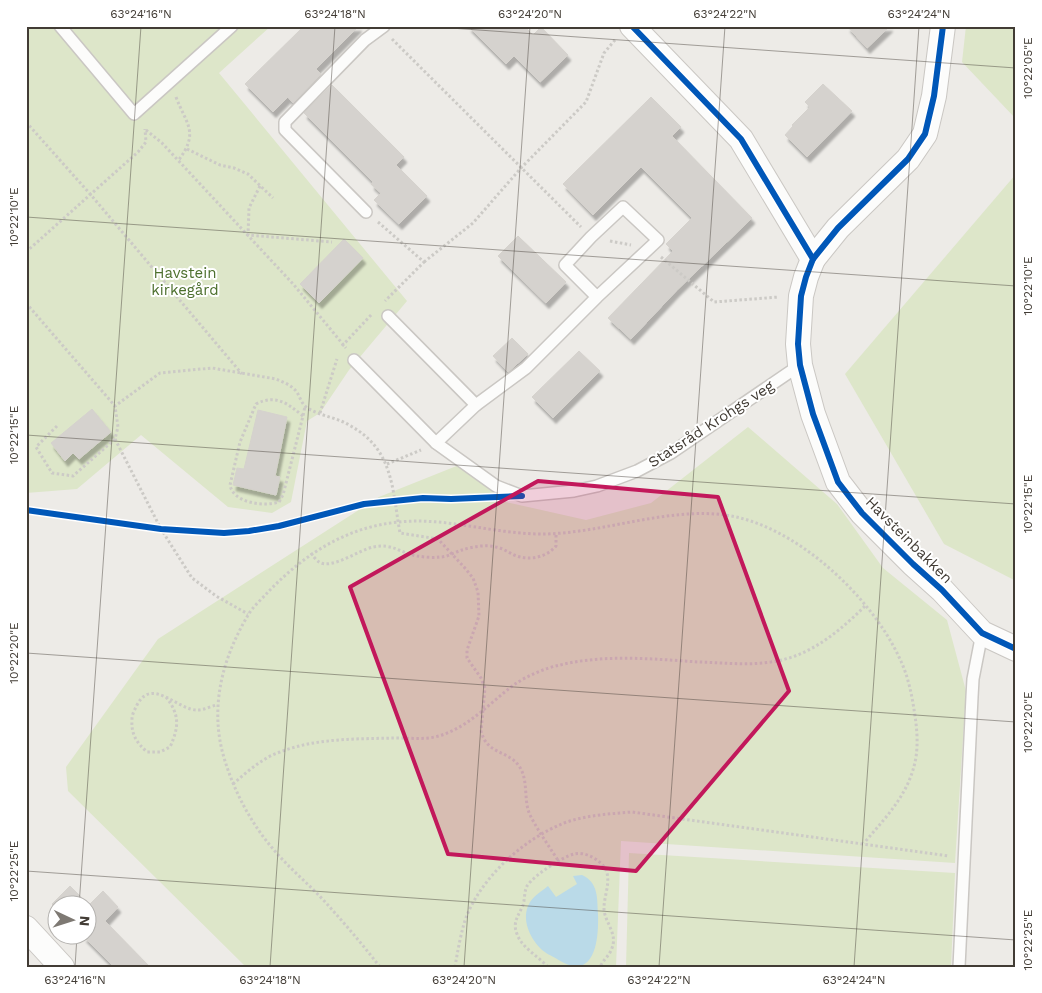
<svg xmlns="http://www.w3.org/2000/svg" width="1042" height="993" viewBox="0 0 1042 993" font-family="'Work Sans',sans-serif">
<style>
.green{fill:#dde6c9}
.water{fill:#badae8}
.building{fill:#d5d2ce;stroke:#d5d2cd;filter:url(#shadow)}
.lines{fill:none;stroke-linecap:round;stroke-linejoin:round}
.service-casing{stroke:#cac7c3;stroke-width:14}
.minor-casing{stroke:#cac7c3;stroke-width:26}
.path{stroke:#cccac6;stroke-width:3;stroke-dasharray:2.5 2.5;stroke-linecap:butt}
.service{stroke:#fcfcfb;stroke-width:11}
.minor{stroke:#fcfcfb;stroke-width:24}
.cycleway-casing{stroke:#fff;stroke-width:9}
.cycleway{stroke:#0057b8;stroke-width:6}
.marked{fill:#c2185b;fill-opacity:0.2;stroke:#c2185b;stroke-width:4;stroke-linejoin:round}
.ticks{fill:none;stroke:#423c35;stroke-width:1;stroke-opacity:0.45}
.labels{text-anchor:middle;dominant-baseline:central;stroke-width:4;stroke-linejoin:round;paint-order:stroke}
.park-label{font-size:15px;fill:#4c6f2d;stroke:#fff}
.street-label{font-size:15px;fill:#423c35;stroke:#fff}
.neatline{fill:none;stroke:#423c35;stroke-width:2}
.ticks-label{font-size:12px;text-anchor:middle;fill:#423c35}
</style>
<defs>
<filter id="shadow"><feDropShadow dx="3" dy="5.5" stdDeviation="1" flood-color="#0004"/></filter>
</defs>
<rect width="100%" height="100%" fill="#edebe7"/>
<!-- green -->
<g class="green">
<path d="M26 26H271L219 73 407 301 349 370 320 413 307 421 291 502 272 513 228 507 141 435 77 489 26 493Z"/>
<path d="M966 26H1016V119L962 62Z"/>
<path d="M1016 174V581L944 544 845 374Z"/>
<path d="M748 427 837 504 883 568 947 620 966 691 955 863 621 841 616 967H246L68 791 66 767 158 639 379 497 459 465 506 502 586 520 651 503Z"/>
<path d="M629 853 955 873 951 967H626Z"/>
</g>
<!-- water -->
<path class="water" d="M582 875C599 883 597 899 598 914 599 942 594 983 557 959 552 956 545 953 541 949 530 938 521 919 529 904 532 897 542 891 548 886L556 897 577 884 573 876Z"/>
<!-- building -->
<g class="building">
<path d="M304 26H359L316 69 321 74 293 103 288 97 273 112 245 84Z"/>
<path d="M468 26H524L533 35 541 27 568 55 540 82 514 56 506 64Z"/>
<path d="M847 26H890L867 48Z"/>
<path d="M823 84 852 111 807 157 785 135 793 126 792 125 810 107 805 102Z"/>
<path d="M332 85 404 157 396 165 427 196 399 224 374 200 381 193 371 184 373 182 304 113Z"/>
<path d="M651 97 681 127 672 136 752 218 677 290 631 339 608 318 673 251 666 244 692 218 641 167 593 215 563 184Z"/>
<path d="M518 236 566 282 546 303 498 256Z"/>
<path d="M344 239 363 258 319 303 300 284Z"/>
<path d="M512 338 528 354 508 372 493 356Z"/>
<path d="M579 351 600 371 553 418 532 397Z"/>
<path d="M92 409 111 432 79 459 73 453 65 461 51 443Z"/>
<path d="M258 410 287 417 275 476 280 477 276 495 233 485 237 468 244 469Z"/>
<path d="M70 886 89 905 103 891 118 907 105 921 150 967H114L83 936H88V906H58V910L52 904Z"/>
</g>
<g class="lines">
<defs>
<g id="service">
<path d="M60 26 134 114 232 26"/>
<path d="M366 212 285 130V122L365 40 384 26"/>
<path d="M388 316 476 405"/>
<path d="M354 360 436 443 496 486 522 496 574 491 597 486 637 471 671 453 800 365"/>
<path d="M436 443 476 405 526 368 597 297 658 240 623 207 591 237 565 265 597 297"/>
<path d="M959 967 972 697 973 679 982 633"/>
</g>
<g id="minor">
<path d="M632 26 741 139 813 259 806 277 801 296 798 344 800 365 813 414 838 482 862 513 913 564 942 590 982 633 1016 649"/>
<path d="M813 259 838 228 908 159 925 134 934 96 943 26"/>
<path d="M26 928 62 967"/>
</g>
</defs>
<!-- service casing -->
<use href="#service" class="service-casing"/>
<!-- minor casing -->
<use href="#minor" class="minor-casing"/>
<!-- path -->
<g class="path">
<path d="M392 39 581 227"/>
<path d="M176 97C186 124 200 132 178 161"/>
<path d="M26 122 91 195 242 374"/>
<path d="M146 130 162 143 294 285 346 348"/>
<path d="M187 149 220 165 234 168 248 174 273 198"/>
<path d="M260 186 249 208 248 235 332 242"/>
<path d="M378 222 424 262 385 301"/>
<path d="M610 241 631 245"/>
<path d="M26 252 138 152 146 142 145 129"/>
<path d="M661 257 714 302 779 297"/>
<path d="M424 262 473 223 521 168 586 102 604 53 615 40"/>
<path d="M26 303 115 406 160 373 212 368 276 379C283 382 291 385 296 391 300 396 301 403 306 407 319 416 336 417 349 425 394 449 392 489 400 533L438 539 464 567 473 578 478 592 479 616 467 650V658L481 678 485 688 481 731C487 755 508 750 519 766 529 780 523 800 530 815 538 831 549 846 559 862"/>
<path d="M342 346 372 314"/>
<path d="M320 413 337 359"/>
<path d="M303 416C287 403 276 394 256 404L240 442 230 485C233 503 264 507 279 502L283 495 303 416 305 406"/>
<path d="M57 426 36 447 52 473 73 476 115 439 118 427 115 406"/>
<path d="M115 439 161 529 192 578 216 596 248 614"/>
<path d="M387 464 421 450"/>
<path d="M311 553C313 556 316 560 319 562 331 570 359 550 373 547 393 543 400 553 417 556 424 557 433 558 440 557 448 557 455 552 462 550 472 547 486 544 496 547 502 548 508 552 514 555 528 561 546 558 556 546V533"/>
<path d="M166 697C180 715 179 727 170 747L160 752H147C136 742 131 734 132 719 132 714 135 709 137 705 152 676 178 711 198 710 204 710 211 706 217 705"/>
<path d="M233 784C247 772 262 758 280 752 316 738 357 739 395 738 407 738 418 739 429 738 464 733 488 704 515 684 527 676 545 668 560 665 605 654 653 659 699 662 729 663 760 667 789 658 819 649 845 626 866 605"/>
<path d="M380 967C363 945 345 924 327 904 310 885 290 869 274 850 252 825 235 793 225 761 209 711 221 661 247 617 252 607 262 599 269 591 305 554 346 527 399 522 447 517 493 534 541 534 601 534 666 507 725 515 794 524 870 595 899 657 908 675 912 695 915 716 917 729 918 744 916 757 910 793 887 816 864 843"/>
<path d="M455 967C457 954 462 927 467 915 484 875 524 839 564 823 586 815 609 814 632 812L949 856"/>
<path d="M548 967C538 956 522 948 517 934 512 922 519 915 523 905 525 899 524 892 527 886 533 876 562 857 574 854 585 851 601 860 606 870 611 882 604 896 604 908 604 922 618 933 612 948 610 955 603 960 600 967"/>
</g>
<!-- service -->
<use href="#service" class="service"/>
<!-- minor -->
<use href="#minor" class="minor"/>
<defs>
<g id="cycleway">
<path d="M632 26 741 139 813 259 806 277 801 296 798 344 800 365 813 414 838 482 862 513 913 564 942 590 982 633 1016 649"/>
<path d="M813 259 838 228 908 159 925 134 934 96 943 26"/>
<path d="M26 510 161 529 224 533 249 531 279 526 364 504 423 498 451 499 522 496"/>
</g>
</defs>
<!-- cycleway casing -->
<use href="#cycleway" class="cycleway-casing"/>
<!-- cycleway -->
<use href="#cycleway" class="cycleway"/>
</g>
<!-- marked area -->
<path class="marked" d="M538 481 718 497 789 691 636 871 448 854 350 587Z"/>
<!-- ticks -->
<path class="ticks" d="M422 26 1016 68M26 217 1016 286M26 435 1016 504M26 653 1016 722M26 871 1016 940M79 906 141 26M75 967 77 936M270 967 335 26M464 967 530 26M659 967 725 26M854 967 919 26"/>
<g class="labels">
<!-- park labels -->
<g class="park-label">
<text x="185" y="273">Havstein<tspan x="185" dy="17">kirkegård</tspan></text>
</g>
<!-- street labels -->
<g class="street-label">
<text transform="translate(711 424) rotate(-33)">Statsråd Krohgs veg</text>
<text transform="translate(909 540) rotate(45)">Havsteinbakken</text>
</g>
</g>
<!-- border -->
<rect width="1042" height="993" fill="none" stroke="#ffffff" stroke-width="55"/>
<!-- north arrow -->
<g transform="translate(72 920) rotate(94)"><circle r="24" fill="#ffffff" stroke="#b3b1ae"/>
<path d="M0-4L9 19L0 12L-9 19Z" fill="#7e7973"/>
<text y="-8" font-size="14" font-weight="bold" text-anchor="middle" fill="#423c35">N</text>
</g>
<rect x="28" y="28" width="986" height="938" class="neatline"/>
<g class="ticks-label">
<text x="141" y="18">63°24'16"N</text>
<text x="335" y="18">63°24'18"N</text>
<text x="530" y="18">63°24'20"N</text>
<text x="725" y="18">63°24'22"N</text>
<text x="919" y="18">63°24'24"N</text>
<text transform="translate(1028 68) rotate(-90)" y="4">10°22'05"E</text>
<text transform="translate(14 217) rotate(-90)" y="4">10°22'10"E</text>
<text transform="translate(1028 286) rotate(-90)" y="4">10°22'10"E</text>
<text transform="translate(14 435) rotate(-90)" y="4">10°22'15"E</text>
<text transform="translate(1028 504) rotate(-90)" y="4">10°22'15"E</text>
<text transform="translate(14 653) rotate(-90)" y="4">10°22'20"E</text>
<text transform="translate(1028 722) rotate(-90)" y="4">10°22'20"E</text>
<text transform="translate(14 871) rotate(-90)" y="4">10°22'25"E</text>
<text transform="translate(1028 940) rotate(-90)" y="4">10°22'25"E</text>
<text x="75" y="984">63°24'16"N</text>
<text x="270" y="984">63°24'18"N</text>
<text x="464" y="984">63°24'20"N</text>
<text x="659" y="984">63°24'22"N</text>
<text x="854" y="984">63°24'24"N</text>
</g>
</svg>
